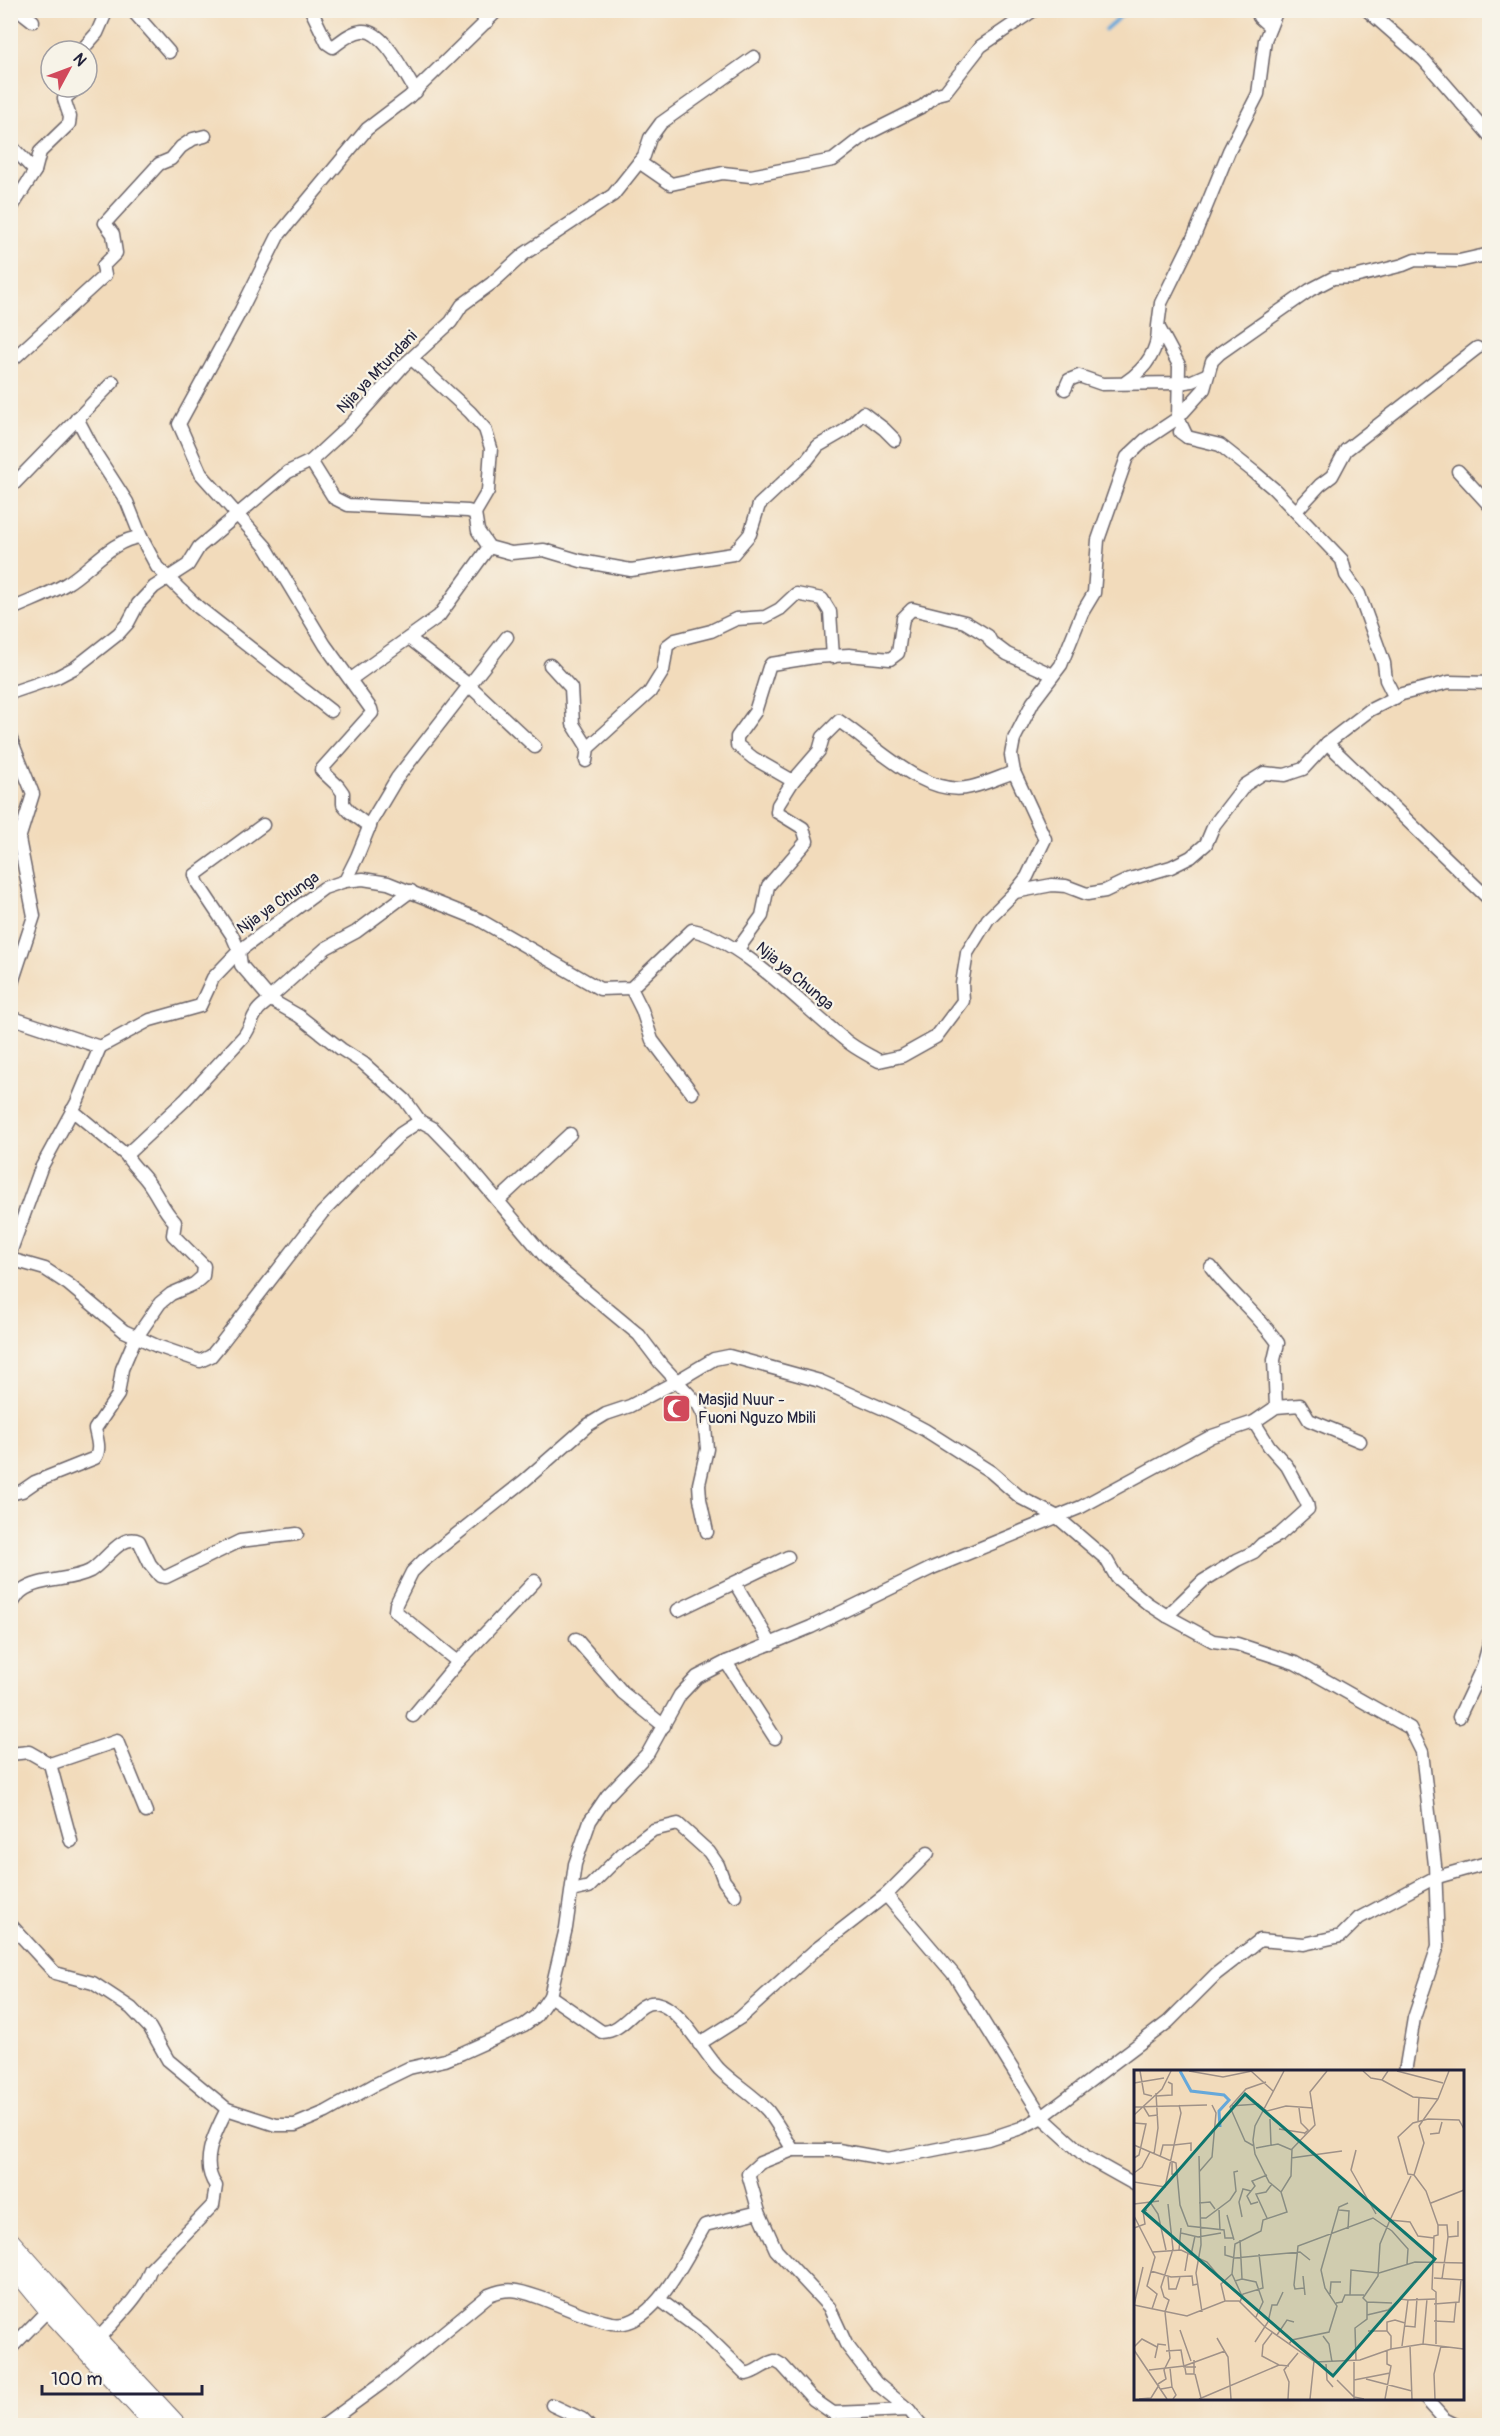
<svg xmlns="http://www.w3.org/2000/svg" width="1500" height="2436" viewBox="0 0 1500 2436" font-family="Pangolin,sans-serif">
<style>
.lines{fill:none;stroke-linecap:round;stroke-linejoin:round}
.stream{stroke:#66a8da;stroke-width:3}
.minor-casing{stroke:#6b6368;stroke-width:15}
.primary-casing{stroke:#6b6368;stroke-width:22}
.minor{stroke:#fff;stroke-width:12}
.primary{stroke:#fff;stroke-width:20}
.labels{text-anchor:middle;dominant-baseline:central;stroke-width:4.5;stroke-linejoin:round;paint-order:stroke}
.street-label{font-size:16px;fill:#22223b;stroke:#f7f3e8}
.poi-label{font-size:16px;fill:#22223b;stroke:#f7f3e8;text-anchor:start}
.inset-river{fill:none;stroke:#66a8da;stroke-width:3}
.inset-road{fill:none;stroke:#9f9188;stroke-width:1.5}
.view{fill:#0f766e;fill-opacity:0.15;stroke:#0f766e;stroke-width:3}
.inset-edge{fill:none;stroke:#22223b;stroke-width:3}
</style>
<rect width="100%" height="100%" fill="#f7f3e8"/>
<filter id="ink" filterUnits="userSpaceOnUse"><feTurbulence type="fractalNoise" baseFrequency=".0167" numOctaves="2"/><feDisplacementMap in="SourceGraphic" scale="12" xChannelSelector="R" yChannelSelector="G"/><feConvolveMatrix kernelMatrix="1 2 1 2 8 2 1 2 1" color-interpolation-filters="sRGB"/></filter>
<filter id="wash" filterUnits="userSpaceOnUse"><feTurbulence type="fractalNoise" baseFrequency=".008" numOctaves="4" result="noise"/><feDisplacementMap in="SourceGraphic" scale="24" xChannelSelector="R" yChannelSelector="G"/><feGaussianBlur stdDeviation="1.35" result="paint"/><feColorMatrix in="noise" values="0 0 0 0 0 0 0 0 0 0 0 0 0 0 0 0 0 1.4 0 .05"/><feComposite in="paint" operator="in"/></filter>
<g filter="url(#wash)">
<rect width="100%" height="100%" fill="#f2dbbb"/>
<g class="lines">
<!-- stream -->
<path class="stream" d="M1105 30 1128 10"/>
</g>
</g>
<g filter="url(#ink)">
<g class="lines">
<defs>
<g id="minor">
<path d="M19 10 33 21"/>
<path d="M132 10 169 52"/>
<path d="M311 10 327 43 333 47C341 41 351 32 362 31 384 29 405 75 416 92"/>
<path d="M477 10 487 22"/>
<path d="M1260 10 1259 17 1270 27"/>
<path d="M1367 10 1424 60 1490 136"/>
<path d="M81 51 97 33 107 10"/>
<path d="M10 145 35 171"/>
<path d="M639 162 671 184 723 173 751 176 833 160 865 135 923 106 937 94 945 92 981 46 1034 10"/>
<path d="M10 210 35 171 40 152 69 124 70 117 64 99 78 87"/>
<path d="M412 359 470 412 485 429 491 448 488 491 475 513"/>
<path d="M10 362 105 275 103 266 116 253 113 234 105 223 159 164 171 159 181 147 193 139 205 136"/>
<path d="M1126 382C1145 369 1158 351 1158 328"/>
<path d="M1065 389 1069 380 1079 376 1102 384 1179 383 1192 381 1208 374"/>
<path d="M77 418 96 454 127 502 141 537 157 567 198 607 331 711"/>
<path d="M1180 432 1187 437 1220 445 1254 472 1274 489 1342 560 1346 575 1359 594 1384 663 1386 680 1395 698"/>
<path d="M1187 437 1178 418 1179 365 1158 326 1161 303 1195 234 1229 151 1258 94 1265 40 1277 10"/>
<path d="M311 461 334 498 348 505 468 511 475 513 478 531 489 547 511 553 544 550 581 561 631 570 733 554 750 534 759 505 807 460 818 446 844 431 863 413 884 429 895 440"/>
<path d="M1458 471 1490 506"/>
<path d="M10 488 113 382"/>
<path d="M1296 511 1320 485 1332 476 1346 450 1477 348"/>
<path d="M10 610C29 601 48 595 66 584 90 570 112 539 141 537"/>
<path d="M409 638 470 686 535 747"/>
<path d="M550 665 571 688 573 724 588 748"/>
<path d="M351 679 439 616 489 547"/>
<path d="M10 693 57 677 76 667 118 634 128 623 138 604 154 587 188 565 199 547 288 472 311 461 351 424 403 366 451 322 462 305 492 283 524 254 613 195 644 156 650 138 661 123 754 57"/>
<path d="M10 737 33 794 19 839 34 916 10 989"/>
<path d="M1327 743 1490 900"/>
<path d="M586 761 588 748 650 692 663 671 667 646 675 640 711 631 736 619 765 617 780 609 796 594 822 599 830 612 833 657"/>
<path d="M793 781 753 758 737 745V737L755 712 769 667 771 664 815 657 849 655 890 659 898 653 903 618 912 609 965 622 988 636 991 642 1007 654 1053 675"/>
<path d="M263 825 195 875 198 884 232 935 239 951 241 965 271 1000 299 1016 341 1049 363 1063 405 1100 420 1121 433 1128 461 1157 546 1258 639 1335 661 1364 698 1404 704 1416 707 1449 699 1484 700 1499 707 1532"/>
<path d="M370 827 350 812 343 804V793L338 786 321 770 372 713 371 709 325 645 266 547 201 474 179 424 241 310 278 236 367 129 409 97 498 10"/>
<path d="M345 881 357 857 372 820 397 778 507 637"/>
<path d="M1015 892 1027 877 1045 839 1014 772 1011 755 1014 739 1033 702 1061 665 1082 613 1094 593 1098 540 1127 457 1145 440 1178 418 1204 389 1212 361 1220 353 1310 290 1333 278 1354 277 1379 271 1403 265 1415 260 1459 261 1490 254"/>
<path d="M738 949 762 916 768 886 807 841 803 828 777 812 778 805 793 781 819 751 823 737 839 721C874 744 925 799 971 787 985 784 1000 777 1014 772"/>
<path d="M631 988 642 1010 652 1040 692 1093"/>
<path d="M10 1017 100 1047 150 1020 200 1006 213 978 239 951 324 888 345 881 363 879 388 883 478 919 600 989 631 988 692 930C742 940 802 1006 844 1039 854 1048 867 1054 879 1061L902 1056 936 1037 963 1001 962 984 967 953 988 919 1015 892 1052 885 1066 886 1087 894 1105 891 1130 879 1171 867 1191 857 1206 844 1214 825 1245 785 1264 773 1285 775 1303 769 1327 743 1370 710 1402 694 1449 682 1490 683"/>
<path d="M72 1110 126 1155 185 1100 244 1036C250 1028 251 1021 256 1013 260 1005 269 1003 273 995L326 948 356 932 411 891"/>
<path d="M499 1200 570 1134"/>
<path d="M10 1253 41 1168 77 1102 100 1047"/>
<path d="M10 1259 45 1269 68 1284 124 1331 157 1346 200 1361 211 1356 220 1345 322 1213 400 1134 420 1121"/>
<path d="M1211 1267C1231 1294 1259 1315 1278 1343L1274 1360 1276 1407"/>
<path d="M10 1494 22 1491 35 1482 95 1458C101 1450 97 1439 95 1429L118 1395 122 1369 134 1341 160 1303 171 1294 194 1284 203 1276 204 1266 173 1235 175 1222C164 1211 159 1198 150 1185 143 1174 133 1167 126 1155"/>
<path d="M735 1583 771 1644"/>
<path d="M10 1606C14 1602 17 1594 22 1591 39 1578 71 1581 90 1571 105 1562 121 1533 139 1541L150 1564 160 1576 166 1577 240 1541 297 1534"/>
<path d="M678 1610 788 1557"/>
<path d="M1167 1616 1203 1581 1237 1560 1254 1552 1262 1544 1279 1535 1308 1509 1307 1503 1287 1466 1269 1446 1254 1422"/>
<path d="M576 1639 623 1693 664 1726"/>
<path d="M458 1662 395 1611 396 1604 412 1572 423 1561 524 1481 588 1425 606 1414 630 1406 677 1381 714 1359 729 1356 820 1381 893 1413 925 1430 991 1472 1021 1498 1056 1516 1106 1559 1117 1578 1147 1603 1167 1616 1213 1641 1237 1644 1295 1663 1410 1728 1422 1752 1435 1865 1438 1946 1414 2018 1405 2072"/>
<path d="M726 1662 775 1738"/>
<path d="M413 1716 458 1662 535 1581"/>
<path d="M1459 1717 1483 1666 1490 1641"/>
<path d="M10 1754 29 1752 50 1764 117 1741 146 1812"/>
<path d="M50 1764 71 1841"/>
<path d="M572 1891 589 1887 623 1853 653 1830 678 1824 709 1852 718 1865 724 1881 735 1895"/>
<path d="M886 1895 928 1853"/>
<path d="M10 1924 55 1973 93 1983 131 2008 150 2028 168 2060 227 2109 276 2125H295L326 2112 376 2084 409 2068 445 2060 462 2053 524 2025 536 2016 550 1996 566 1928 575 1864 590 1821 607 1796 648 1753 680 1695 697 1677 726 1662 811 1627 932 1568 1081 1507 1212 1436 1254 1422 1276 1407 1300 1405 1309 1420 1360 1441"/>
<path d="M550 1996 602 2032C625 2032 637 2000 656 2003 680 2007 703 2052 719 2069 734 2084 754 2095 768 2111 777 2123 785 2137 793 2150"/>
<path d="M699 2044 740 2018 814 1951 886 1895 955 1976 1042 2117 1086 2157 1136 2185"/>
<path d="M759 2212 776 2250 829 2307 846 2344 876 2383 909 2410"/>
<path d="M660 2300 703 2332 746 2374C758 2372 764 2363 775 2361L782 2365 813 2399 833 2413 909 2410 922 2426"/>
<path d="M97 2340C116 2318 141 2297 150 2270L213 2205 216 2186C199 2162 215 2133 227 2109"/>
<path d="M10 2349 49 2309"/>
<path d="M1425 2398 1444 2419 1458 2426"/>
<path d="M552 2405 582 2419 589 2426"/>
<path d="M323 2426 386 2380 489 2295C508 2287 518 2290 538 2297 561 2305 588 2319 612 2323 654 2331 687 2254 705 2225L759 2212 748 2174 760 2163 793 2150H838L888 2159 988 2139 1021 2128 1042 2117 1168 2022 1216 1974 1260 1940 1304 1944 1341 1936 1359 1918 1434 1878 1490 1862"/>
</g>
<g id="primary">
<path d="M10 2242 97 2340 177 2426"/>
<path d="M10 2262 49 2309 157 2426"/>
</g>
</defs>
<!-- minor casing -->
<use href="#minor" class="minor-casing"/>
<!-- primary casing -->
<use href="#primary" class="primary-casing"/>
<!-- minor -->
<use href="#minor" class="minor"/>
<!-- primary -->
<use href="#primary" class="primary"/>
</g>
</g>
<!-- icons -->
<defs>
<symbol id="mosque-square" viewBox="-11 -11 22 22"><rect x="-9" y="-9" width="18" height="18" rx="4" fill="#d1495b" stroke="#f7f3e8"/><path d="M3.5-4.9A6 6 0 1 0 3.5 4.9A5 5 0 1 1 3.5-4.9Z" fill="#fff"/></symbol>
</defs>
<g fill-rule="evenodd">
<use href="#mosque-square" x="660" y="1392" width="33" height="33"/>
</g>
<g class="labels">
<!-- street labels -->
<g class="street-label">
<text transform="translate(377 372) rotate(-46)">Njia ya Mtundani</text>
<text transform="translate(278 903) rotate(-35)">Njia ya Chunga</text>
<text transform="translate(795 976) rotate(40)">Njia ya Chunga</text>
</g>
<!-- poi labels -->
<g class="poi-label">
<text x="698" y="1400">Masjid Nuur -<tspan x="698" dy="18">Fuoni Nguzo Mbili</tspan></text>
</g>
</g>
<!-- overview -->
<g transform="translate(1134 2070)">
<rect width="330" height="330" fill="#f2dbbb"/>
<path class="inset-river" d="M46 1 57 21 90 25 95 30 85 41 86 57"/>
<path class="inset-road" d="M6 1 10 24 18 26M55 1 89 7 118 1M117 1 139 21M229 1 237 8 248 10 254 1M263 1 309 13M248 10 279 27 304 29M0 13 30 8M22 26 38 25V14L34 12M9 36 15 46 24 45M96 36 124 34 133 41 152 36 179 38M0 37 73 35M165 38 167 53 174 60 170 64M0 45 28 19 37 1M136 49 137 75M284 52 285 27M0 53 12 54 5 85 0 88M145 59 171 63M296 64 305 63 308 52M0 75 42 93 46 135 54 156 90 160 91 168H99M40 75 57 73V81M120 76 111 71 96 37 112 19 132 12M122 78 144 74 158 80M222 80 217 100 242 144M20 84 24 58 22 23M65 86 67 175 62 203 68 242M26 87 29 75H40M157 88 208 81M38 92V104L44 105M65 102 78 87 82 43 78 35M0 103 8 97 16 82M280 105 290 73 285 56 304 29 315 1M0 112 31 117 47 43 45 35M147 122 135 112 121 84 119 70 121 56 150 1M16 132 24 144 32 180M124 132 117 134 113 126 121 116 118 111 133 105M65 133 76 132 81 139M297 133 330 120M0 134 25 131M85 140 86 160M205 140 215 141 214 159M93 145 100 170M0 146 21 187 13 216 23 224 18 239M108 147 105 132 109 119 117 121M66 148H72L96 130 102 121 100 102 104 101M133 148 122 124 132 122 138 114M256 150 277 106M304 155 292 121 280 105 274 104 264 67 279 53 294 49 325 50 330 59M0 158 11 154 9 141 13 140M47 163 64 167 87 163M314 167 324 166V151M91 176V185L101 188 166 182 176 190M45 180 47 158M19 182 47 180 73 192 88 210M57 185 61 166M17 201 37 207 58 206 59 215 64 214M51 201 54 183M98 204 108 226M169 206 171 225M34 207 35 219H42L46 207M300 208 330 210M108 209 122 212 129 232 122 247M101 211 108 209 106 170M170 218 161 219 160 215 164 176 239 148 258 161 274 179 273 194M196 224 197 212H207M216 225 217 200 245 203 281 192 330 193M91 231 87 214 98 204 101 174 127 161 129 150 153 142 147 122 157 106 158 79 181 55 176 22 193 1M106 232 109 224 129 218 125 184M233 232 258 233M202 233 208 232 211 225H230M300 234 325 232 327 210M0 235 9 197M0 235 53 246 91 231H105L131 257 181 292 226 290 257 279 289 274 330 279M233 245 254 240 266 229 274 230M300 251 320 252 322 232M271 256 281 257 283 228M46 260 57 291M234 261H253V252L261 250 271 253M253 261 257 266V279M138 263 129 275 128 286 145 295M143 265 153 250 160 252M189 266 195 274 198 292M83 268 94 287 97 329M121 272 134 252 138 235H143L149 222M155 274 158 270 195 262 203 236 191 218 187 200 205 137 214 133M289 274 293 229M302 274V222L298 219 300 166 304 165V155H313L314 167 308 209M268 276 274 230 301 229M276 276 278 329M0 277 8 269 23 277M0 280 33 329M32 281 47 280 50 297H62M21 288 24 274 32 275M222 290 221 258 233 249V232L229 228 244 206 246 174 256 150 276 152 284 166 300 168M192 294 193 310 199 317M36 298 38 317M51 298 52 304H60V290M15 300 50 296 91 281M61 304 67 328M232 309 278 321M203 310 220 327 230 329M220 310 256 303M24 314 32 309 30 300 36 288 31 242 35 230 30 227 27 217 39 179 34 134M27 319 38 317 42 325 39 329M5 329 17 328 25 315M65 329 145 295 155 296M154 329 155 312 150 300 164 283M176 329 180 291M220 329V292M251 329 257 296 253 294V281M301 329 300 304 307 276"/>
<path class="view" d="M111 24 301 189 199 306 9 141Z"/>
<rect width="330" height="330" class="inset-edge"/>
</g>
<!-- margin -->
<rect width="1500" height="2436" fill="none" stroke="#f7f3e8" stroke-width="36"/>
<!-- north arrow -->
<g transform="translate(69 69) rotate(49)"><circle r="28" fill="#f7f3e8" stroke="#a29fa3" stroke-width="1.5"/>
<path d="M0-4.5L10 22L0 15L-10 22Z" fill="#d1495b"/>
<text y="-9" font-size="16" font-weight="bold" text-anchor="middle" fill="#22223b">N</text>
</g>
<!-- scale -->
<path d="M42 2385v9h160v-9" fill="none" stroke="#22223b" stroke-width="3"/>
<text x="51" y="2385" font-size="18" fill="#22223b" stroke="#f7f3e8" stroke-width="4.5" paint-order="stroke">100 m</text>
</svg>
